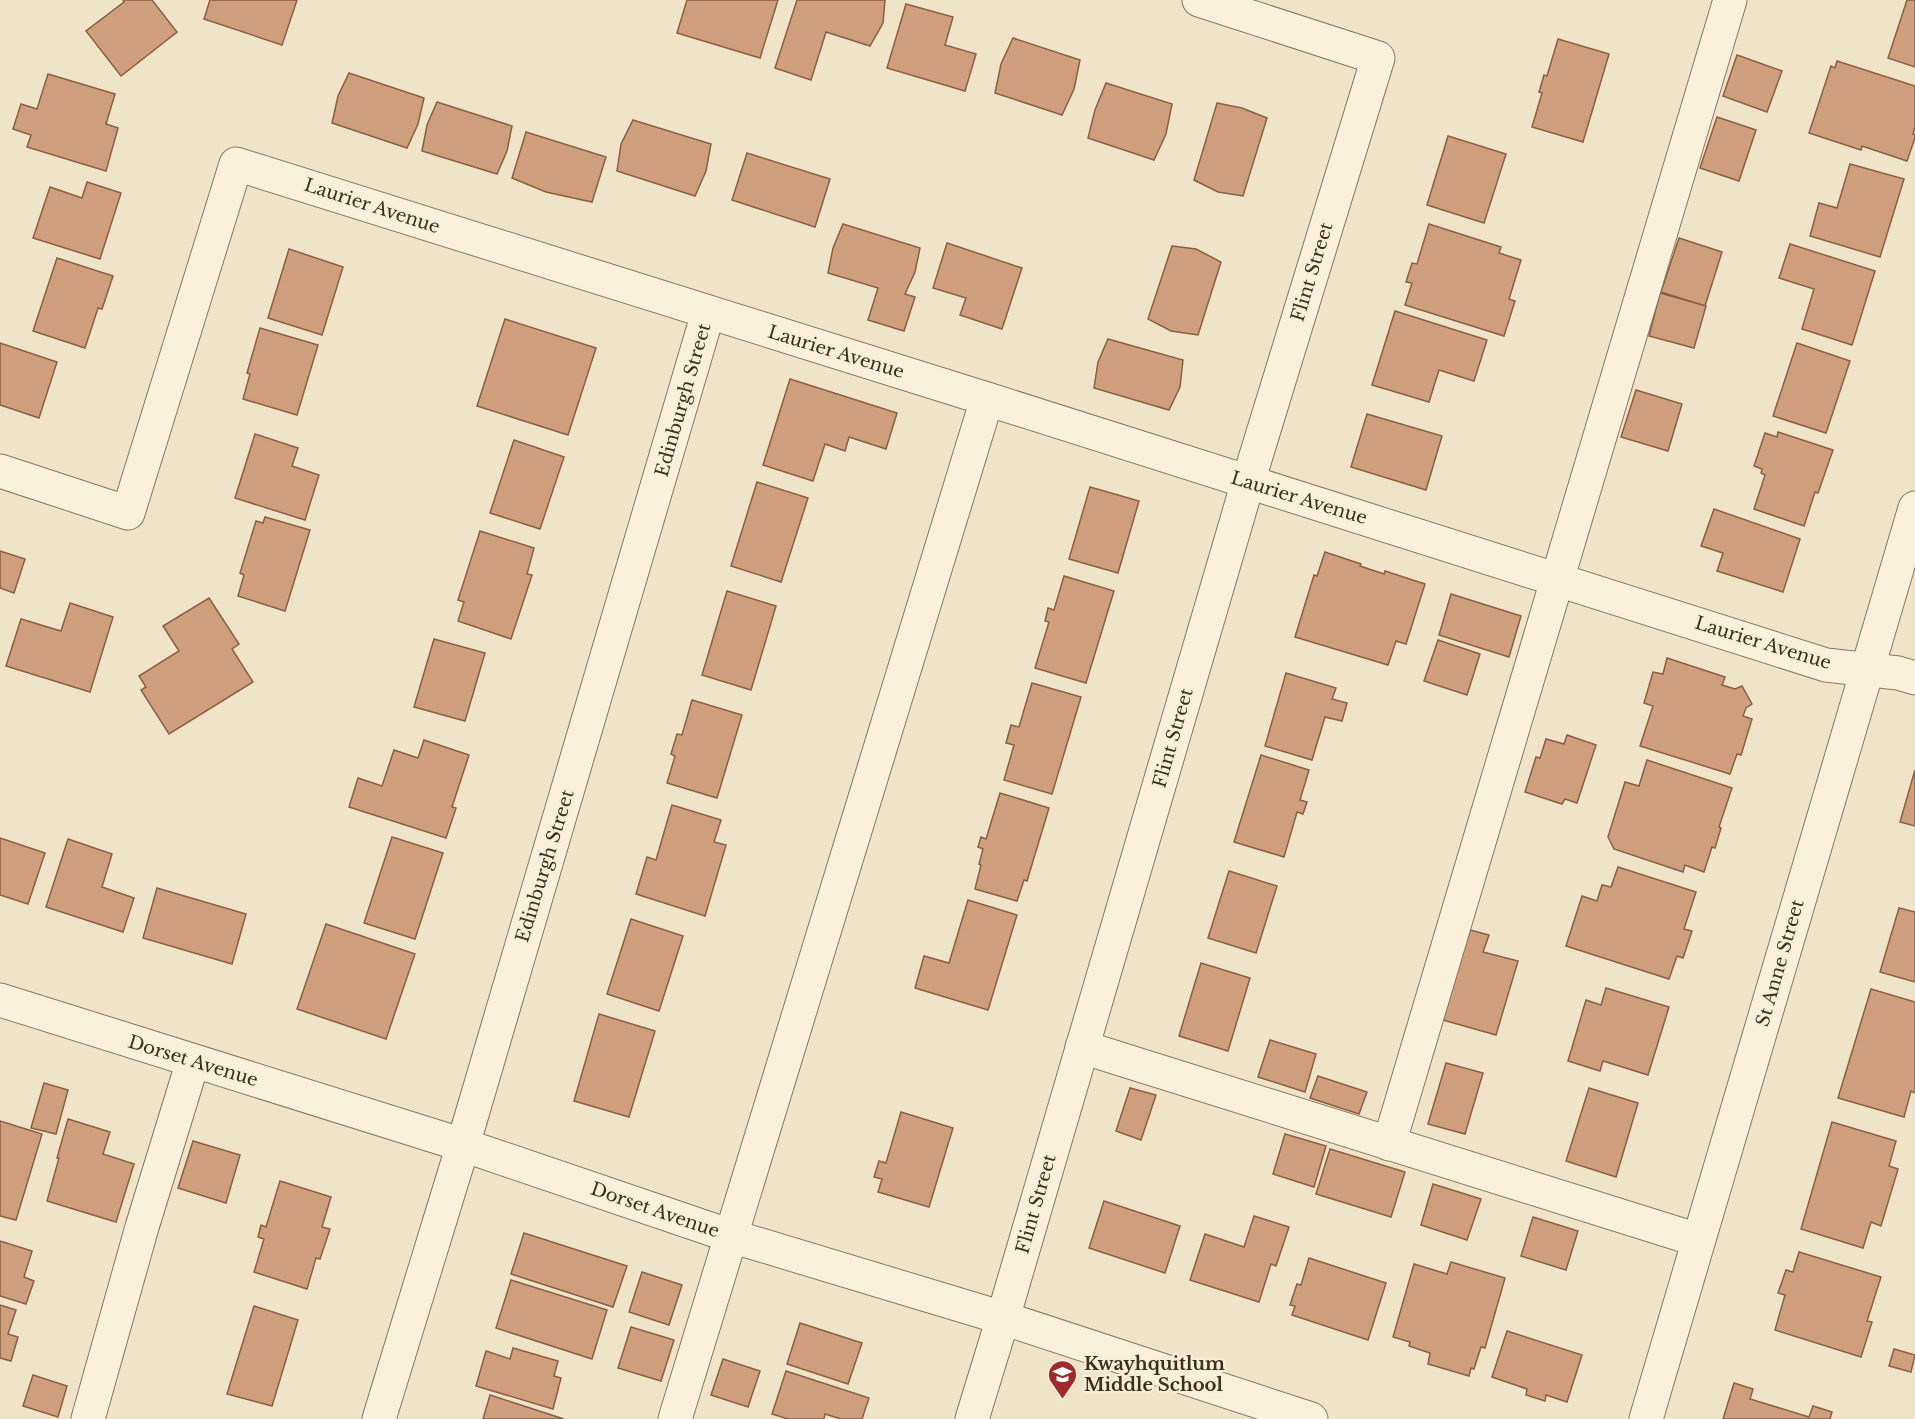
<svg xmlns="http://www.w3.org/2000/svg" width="1915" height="1419" viewBox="0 0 1915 1419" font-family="'Libre Baskerville',serif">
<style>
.building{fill:#cf9f7d;stroke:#8d5f41;stroke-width:1.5}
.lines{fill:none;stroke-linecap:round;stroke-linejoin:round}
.minor-casing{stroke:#8d765c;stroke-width:35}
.minor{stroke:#faf1dc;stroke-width:33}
.labels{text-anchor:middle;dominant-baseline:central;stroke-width:4.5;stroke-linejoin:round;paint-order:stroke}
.street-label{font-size:18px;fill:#3d2e20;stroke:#f7eed8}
.poi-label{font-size:18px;font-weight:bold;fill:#3d2e20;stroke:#f7eed8;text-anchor:start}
</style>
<rect width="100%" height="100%" fill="#f0e4c8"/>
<!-- building -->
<g class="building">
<path d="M123 0H152L177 32 121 76 86 31 124 2Z"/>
<path d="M210 0H297L282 45 204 19Z"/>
<path d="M687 0H778L760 58 677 33Z"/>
<path d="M797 0H885L883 23 870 46 826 32 811 80 775 68Z"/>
<path d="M1907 0H1915V67L1888 58Z"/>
<path d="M906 4 953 17 945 45 976 54 965 91 887 68Z"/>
<path d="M1013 38 1080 60 1074 89 1062 115 995 93 1001 64Z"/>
<path d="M1558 39 1609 54 1583 142 1532 127 1542 93 1539 92 1544 75 1547 76Z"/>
<path d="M1737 55 1782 71 1767 112 1723 96Z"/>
<path d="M1837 61 1915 86V127L1913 134 1915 135V138L1907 161 1862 146 1861 150 1809 133 1831 66 1835 68Z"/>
<path d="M349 73 424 98 418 124 407 148 332 123 338 96Z"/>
<path d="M48 74 115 94 106 124 118 128 106 171 27 147 31 135 13 129 21 104 37 109Z"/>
<path d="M1106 83 1172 104 1166 134 1154 160 1088 138 1095 110Z"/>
<path d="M437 102 512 126 507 151 497 174 422 151 427 125Z"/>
<path d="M1217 103 1242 108 1267 118 1243 196 1218 192 1194 180Z"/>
<path d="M1717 117 1756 130 1739 181 1700 168Z"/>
<path d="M633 120 711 144 706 171 695 196 617 171 621 144Z"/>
<path d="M526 132 606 157 592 202 546 192 512 178Z"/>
<path d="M1448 136 1506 154 1484 223 1427 205Z"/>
<path d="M747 153 830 179 815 227 732 200Z"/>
<path d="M1850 164 1904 179 1880 257 1810 236 1819 203 1837 208Z"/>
<path d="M87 182 121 193 100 259 33 238 50 187 82 198Z"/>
<path d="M843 224 920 248 915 272 905 294 915 297 904 331 868 320 878 288 828 273 833 248Z"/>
<path d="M1429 224 1501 247 1499 253 1521 260 1509 299 1515 301 1504 336 1405 305 1412 283 1406 282 1412 263 1417 264Z"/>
<path d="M1679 238 1722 252 1705 306 1661 292Z"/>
<path d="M947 243 1022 268 1002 329 960 315 966 298 933 288Z"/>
<path d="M1790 244 1875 271 1852 345 1802 329 1814 289 1779 278Z"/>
<path d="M1172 246 1196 249 1221 262 1198 335 1171 331 1148 319Z"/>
<path d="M289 249 343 267 322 335 268 318Z"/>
<path d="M57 258 113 276 102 309 98 308 85 348 33 331Z"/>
<path d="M1660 293 1706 306 1694 348 1649 336Z"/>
<path d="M1395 311 1487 340 1474 381 1439 370 1429 402 1372 385Z"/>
<path d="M505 319 596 348 568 435 477 406Z"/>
<path d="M260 328 318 345 297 415 243 399 250 374 247 373Z"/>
<path d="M1108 339 1183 360 1180 387 1169 410 1094 388 1098 362Z"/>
<path d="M0 343 57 362 39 418 0 405Z"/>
<path d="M1797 343 1850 361 1826 433 1773 416Z"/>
<path d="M790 379 897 413 886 449 849 437 845 451 825 444 813 481 763 465Z"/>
<path d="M1636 390 1682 404 1668 451 1621 437Z"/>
<path d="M1367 414 1442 436 1426 490 1351 467Z"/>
<path d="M1778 432 1833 450 1818 493 1815 492 1804 526 1754 509 1765 475 1761 473 1762 469 1754 466 1765 433 1777 437Z"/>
<path d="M255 434 298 448 292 466 319 475 305 520 235 498Z"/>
<path d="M514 440 564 457 540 529 490 513Z"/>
<path d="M757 482 808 498 781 582 731 566Z"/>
<path d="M1090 487 1139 501 1118 573 1069 559Z"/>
<path d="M1714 509 1800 539 1783 592 1717 571 1723 553 1701 546Z"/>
<path d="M265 517 310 530 285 611 238 596 244 575 240 573 256 521 263 523Z"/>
<path d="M480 531 534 548 527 574 532 575 511 639 458 621 464 602 458 600Z"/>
<path d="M0 551 25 559 14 593 0 588Z"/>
<path d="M1325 552 1361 564 1360 566 1384 574 1385 571 1425 584 1406 644 1396 641 1388 665 1295 637 1314 575 1317 576Z"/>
<path d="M1064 576 1114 591 1086 683 1035 668 1049 622 1045 621 1048 608 1054 610Z"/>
<path d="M727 591 776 606 751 690 702 675Z"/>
<path d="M1451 594 1521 616 1509 657 1439 635Z"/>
<path d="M209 598 239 644 232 649 253 682 169 734 141 690 146 687 139 676 179 651 163 626Z"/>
<path d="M70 603 113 617 90 692 6 666 21 619 61 631Z"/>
<path d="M434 639 485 653 465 721 414 707Z"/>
<path d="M1438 640 1480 654 1467 695 1424 681Z"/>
<path d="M1667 658 1725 677 1722 685 1735 689 1742 686 1752 704 1746 708 1743 716 1752 719 1741 755 1737 754 1730 774 1640 746 1653 706 1644 703 1653 672 1663 674Z"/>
<path d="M1286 673 1336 688 1332 699 1347 703 1342 721 1325 717 1312 760 1265 746Z"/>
<path d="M1032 683 1081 697 1052 794 1004 780 1014 745 1006 743 1011 725 1019 727Z"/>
<path d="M692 700 742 715 717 798 667 783 675 756 671 754 677 734 682 735Z"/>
<path d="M1567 735 1596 745 1577 803 1565 799 1562 804 1525 792 1536 757 1540 758 1546 739 1564 744Z"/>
<path d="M424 740 469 755 452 807 456 808 446 838 349 807 358 778 382 786 394 750 418 758Z"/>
<path d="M1261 755 1309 770 1300 800 1307 802 1303 814 1297 812 1284 857 1234 842Z"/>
<path d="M1647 760 1732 788 1719 827 1721 828 1715 848 1712 847 1704 872 1685 865 1683 872 1614 849 1608 837 1625 782 1639 786Z"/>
<path d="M1915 770V826L1900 822Z"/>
<path d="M1000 793 1049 808 1027 881 1024 880 1017 901 975 889 981 865 979 864 983 849 978 847 981 837 986 839Z"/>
<path d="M672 805 721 820 714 842 726 845 705 916 636 894 647 857 656 860Z"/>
<path d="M392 837 443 853 415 939 364 923Z"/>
<path d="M0 838 45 853 28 904 0 895Z"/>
<path d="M68 839 112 854 102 887 134 898 123 932 46 907Z"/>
<path d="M1618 867 1696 892 1684 929 1692 931 1683 958 1677 956 1669 979 1566 946 1582 896 1597 901 1602 885 1611 887Z"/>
<path d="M1229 871 1277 886 1256 953 1208 938Z"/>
<path d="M157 888 246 914 232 964 143 938Z"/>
<path d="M968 900 1017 915 988 1010 915 988 924 956 949 963Z"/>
<path d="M1899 908 1915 912V982L1880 972Z"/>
<path d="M631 919 683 936 659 1011 607 994Z"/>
<path d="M326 924 415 954 386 1039 297 1009Z"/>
<path d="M1470 930 1489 935 1483 952 1518 961 1496 1035 1443 1020Z"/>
<path d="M1201 963 1250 978 1228 1051 1179 1036Z"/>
<path d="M1606 988 1669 1007 1648 1075 1603 1061 1600 1071 1568 1061 1586 1000 1601 1005Z"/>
<path d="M1871 989 1915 1002V1093L1911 1091 1904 1117 1838 1098Z"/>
<path d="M599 1014 655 1031 629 1117 574 1101Z"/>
<path d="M1270 1040 1316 1054 1305 1092 1258 1077Z"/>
<path d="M1446 1063 1483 1073 1465 1134 1428 1124Z"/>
<path d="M1318 1076 1367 1092 1359 1114 1310 1098Z"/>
<path d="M44 1083 68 1090 56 1134 31 1128Z"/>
<path d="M1130 1088 1156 1095 1141 1140 1116 1131Z"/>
<path d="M1589 1088 1638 1103 1616 1177 1566 1161Z"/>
<path d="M901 1112 953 1128 929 1207 878 1192 882 1179 874 1177 879 1161 886 1163Z"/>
<path d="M68 1119 110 1132 103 1154 134 1164 116 1222 47 1201 59 1158H57Z"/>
<path d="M0 1121 42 1134 16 1220 0 1216Z"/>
<path d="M1832 1122 1896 1141 1889 1166 1898 1169 1881 1226 1871 1222 1863 1248 1801 1229Z"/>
<path d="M1285 1134 1326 1146 1314 1187 1273 1174Z"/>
<path d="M193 1141 240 1155 226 1203 178 1188Z"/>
<path d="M1330 1149 1405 1172 1391 1217 1316 1194Z"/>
<path d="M280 1181 331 1197 322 1227 330 1229 320 1259 316 1258 307 1289 254 1272 264 1239 258 1237 261 1225 266 1227Z"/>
<path d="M1433 1184 1481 1199 1467 1240 1421 1225Z"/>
<path d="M1104 1201 1180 1226 1165 1273 1089 1248Z"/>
<path d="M1254 1216 1289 1227 1276 1266 1271 1264 1259 1302 1190 1280 1205 1234 1244 1247Z"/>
<path d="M1533 1217 1578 1231 1566 1270 1521 1256Z"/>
<path d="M524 1233 627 1266 613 1307 511 1274Z"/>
<path d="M0 1241 32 1251 24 1277 34 1281 26 1304 0 1296Z"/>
<path d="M1799 1252 1881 1277 1867 1321 1872 1322 1861 1357 1775 1330 1785 1295 1778 1293 1786 1270 1793 1272Z"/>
<path d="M1309 1258 1386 1283 1368 1340 1292 1315 1295 1306 1290 1305 1297 1284 1301 1285Z"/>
<path d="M1451 1262 1505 1278 1485 1348 1481 1347 1474 1369 1471 1368 1469 1376 1428 1364 1430 1353 1409 1346 1410 1342 1393 1337 1414 1264 1447 1274Z"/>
<path d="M642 1272 682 1285 669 1325 629 1312Z"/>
<path d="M511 1280 607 1310 592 1359 496 1328Z"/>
<path d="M0 1305 16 1310 8 1334 18 1337 11 1361 0 1358Z"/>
<path d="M254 1306 298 1320 272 1406 227 1394Z"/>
<path d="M800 1323 862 1343 848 1384 787 1364Z"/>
<path d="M631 1327 674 1340 661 1381 618 1368Z"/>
<path d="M1507 1331 1582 1355 1567 1402 1546 1395 1545 1401 1526 1395 1527 1389 1492 1377Z"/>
<path d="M513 1348 558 1361 554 1376 561 1378 553 1409 476 1386 486 1351 510 1359Z"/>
<path d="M1894 1349 1915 1355 1911 1372 1889 1366Z"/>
<path d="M723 1359 760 1371 748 1407 711 1395Z"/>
<path d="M786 1371 869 1398 862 1419H841L825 1414 824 1419H788L772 1414Z"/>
<path d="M33 1375 67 1386 58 1417 23 1406Z"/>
<path d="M1734 1383 1753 1389 1750 1399 1809 1417 1813 1406 1832 1412 1830 1419H1723Z"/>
<path d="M490 1395 564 1419H483Z"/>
</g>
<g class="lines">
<defs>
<g id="minor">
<path d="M0 471 128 513 236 164 987 399 1826 665 1898 673 1915 678"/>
<path d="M0 1000 463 1145 731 1236 1003 1318 1311 1419"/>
<path d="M1082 1047 1698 1240"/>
<path d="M1389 1144 1730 0"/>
<path d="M88 1419 142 1227 193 1061"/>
<path d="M379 1419 463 1145 708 313"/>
<path d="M675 1419 987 399"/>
<path d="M972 1419 1003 1318 1248 482 1378 58 1199 0"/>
<path d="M1646 1419 1915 508"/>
</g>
</defs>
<!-- minor casing -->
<use href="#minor" class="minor-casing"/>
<!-- minor -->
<use href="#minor" class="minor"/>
</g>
<!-- icons -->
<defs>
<symbol id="school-pin" viewBox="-11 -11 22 30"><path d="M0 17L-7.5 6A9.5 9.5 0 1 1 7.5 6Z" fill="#9e2a2b" stroke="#f7eed8"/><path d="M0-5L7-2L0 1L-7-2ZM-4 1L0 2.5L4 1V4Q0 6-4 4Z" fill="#fff"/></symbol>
</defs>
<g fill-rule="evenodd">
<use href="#school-pin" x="1046" y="1358" width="33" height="45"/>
</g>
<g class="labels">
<!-- street labels -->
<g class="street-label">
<text transform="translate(372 206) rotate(18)">Laurier Avenue</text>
<text transform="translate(1312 272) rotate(-73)">Flint Street</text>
<text transform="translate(836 352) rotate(17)">Laurier Avenue</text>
<text transform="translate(683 400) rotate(-74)">Edinburgh Street</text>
<text transform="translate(1299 498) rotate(17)">Laurier Avenue</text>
<text transform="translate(1763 643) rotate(17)">Laurier Avenue</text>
<text transform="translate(1173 738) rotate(-74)">Flint Street</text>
<text transform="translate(545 866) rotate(-73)">Edinburgh Street</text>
<text transform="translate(1780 963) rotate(-74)">St Anne Street</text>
<text transform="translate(193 1061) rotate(17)">Dorset Avenue</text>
<text transform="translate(1036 1204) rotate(-74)">Flint Street</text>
<text transform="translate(655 1210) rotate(19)">Dorset Avenue</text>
</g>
<!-- poi labels -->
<g class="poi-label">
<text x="1084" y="1364">Kwayhquitlum<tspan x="1084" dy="21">Middle School</tspan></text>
</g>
</g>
</svg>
